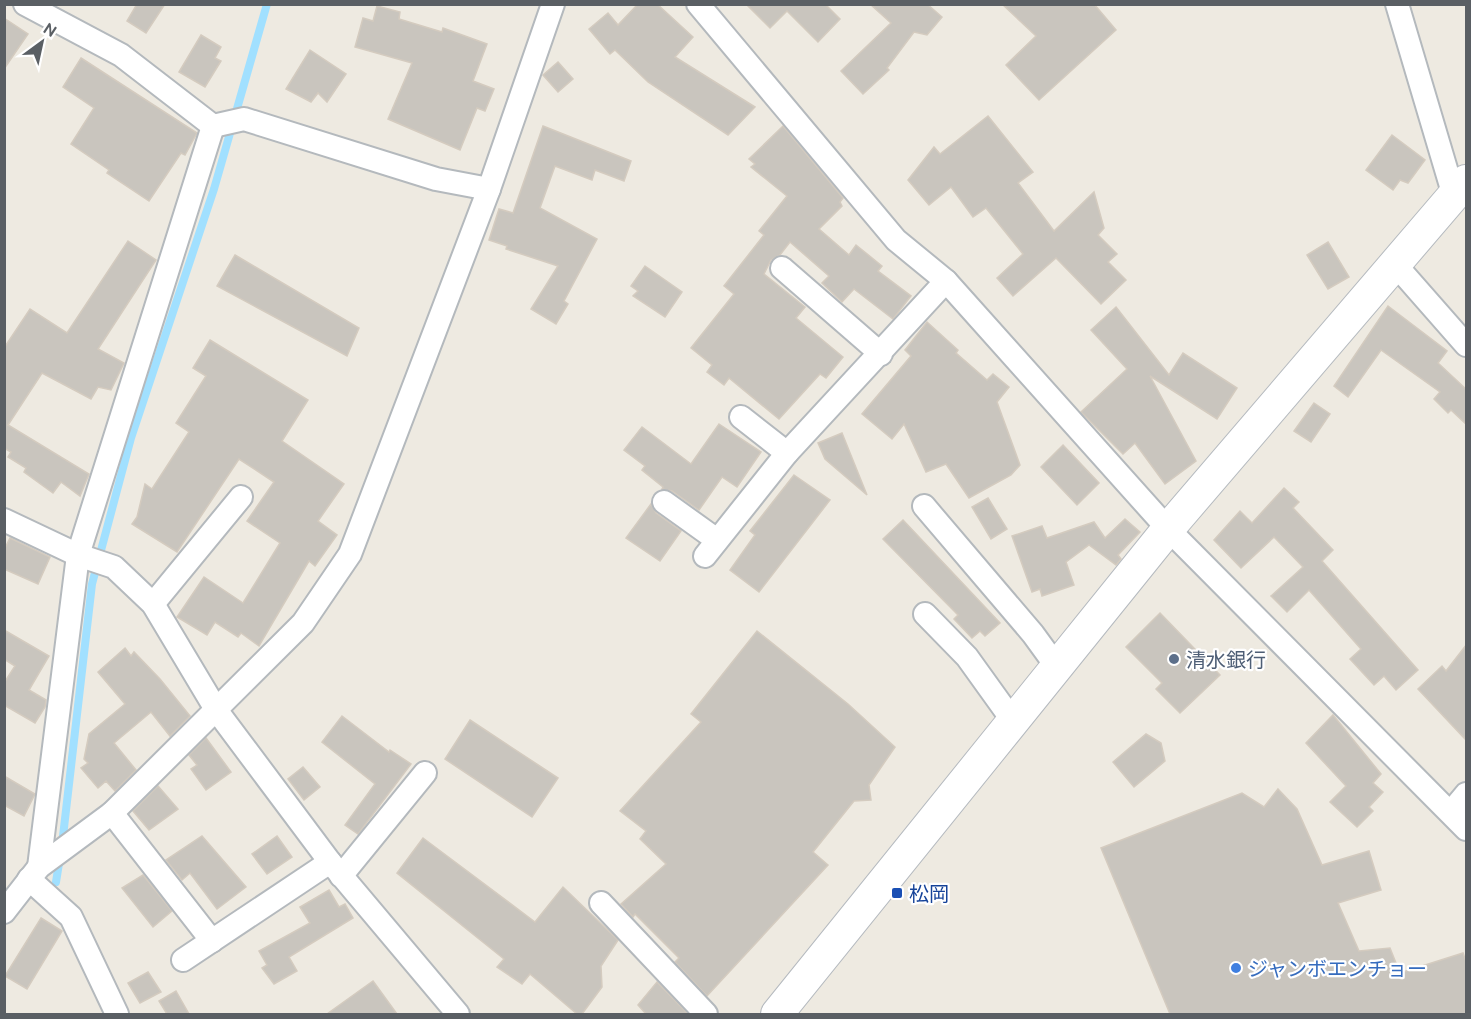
<svg xmlns="http://www.w3.org/2000/svg" width="1471" height="1019" viewBox="0 0 1471 1019" font-family="Ubuntu,'Noto Sans JP',sans-serif">
<style>
.lines{fill:none;stroke-linecap:round;stroke-linejoin:round}
.stream{stroke:#a1e0ff;stroke-width:8}
.building{fill:#c9c5be;stroke:#d4cbbf;stroke-width:1.5}
.street-casing{stroke:#b4b9bd;stroke-width:26}
.secondary-casing{stroke:#b5babf;stroke-width:34}
.street{stroke:#fff;stroke-width:22}
.secondary{stroke:#fff;stroke-width:32}
.service-dot{fill:#5c6f8a;stroke:#fff;stroke-width:2}
.transit-dot{fill:#1a4fb4;stroke:#fff;stroke-width:2}
.shop-dot{fill:#3f7fe0;stroke:#fff;stroke-width:2}
.labels{text-anchor:middle;dominant-baseline:central;stroke-width:4.5;stroke-linejoin:round;paint-order:stroke}
.service-label{font-size:20px;fill:#4e5e75;stroke:#fff;text-anchor:start}
.transit-label{font-size:20px;fill:#164399;stroke:#fff;text-anchor:start}
.shop-label{font-size:20px;fill:#366cbe;stroke:#fff;text-anchor:start}
</style>
<rect width="100%" height="100%" fill="#eeeae1"/>
<g class="lines">
<!-- stream -->
<g class="stream">
<path d="M62 845 92 584 131 438 214 189 267 4"/>
<path d="M56 882 60 857"/>
</g>
</g>
<!-- building -->
<g class="building">
<path d="M137 4H165L146 33 127 21Z"/>
<path d="M638 4H657L693 37 675 57 755 107 728 135 648 82 615 50 610 54 589 29 608 13 618 25Z"/>
<path d="M746 4H825L840 19 818 42 787 11 770 28Z"/>
<path d="M870 4H927L942 17 927 35 914 32 887 68 889 70 863 94 841 71 891 23Z"/>
<path d="M1002 4H1094L1116 30 1039 100 1006 65 1036 36Z"/>
<path d="M377 6 400 12 399 19 442 32 443 28 487 44 473 81 494 89 485 111 477 108 460 150 388 119 412 63 355 47 363 18 373 21Z"/>
<path d="M4 18 28 34 4 69Z"/>
<path d="M201 35 221 47 215 58 221 61 205 87 179 72Z"/>
<path d="M310 50 346 74 327 102 318 93 311 102 286 89Z"/>
<path d="M81 58 197 133 185 155 181 153 149 201 107 173 109 170 71 144 94 108 63 87Z"/>
<path d="M558 62 573 79 558 92 543 75Z"/>
<path d="M988 116 1033 172 1018 183 1054 231 1094 192 1104 228 1098 235 1117 254 1108 262 1126 280 1101 304 1056 258 1013 296 997 278 1023 254 986 208 973 217 951 187 929 205 908 180 934 147 940 154Z"/>
<path d="M543 126 631 161 624 181 595 170 592 180 555 166 540 208 597 239 564 301 568 304 556 324 531 309 558 266 506 249 507 246 489 240 499 209 513 213Z"/>
<path d="M783 126 843 198 840 202 842 206 819 229 849 255 856 245 882 266 878 271 911 296 893 319 854 289 842 302 822 283 829 276 790 242 780 255 771 260 764 274 805 307 796 318 843 357 826 378 820 374 779 419 729 378 724 385 707 372 712 365 691 348 734 294 724 286 764 235 759 231 787 196 751 167 755 164 749 159Z"/>
<path d="M1392 135 1425 160 1408 183 1400 180 1393 190 1366 170Z"/>
<path d="M128 241 156 260 98 349 124 363 111 390 98 387 91 399 42 373 8 425 89 474 80 496 61 482 53 493 24 472 26 468 8 457 11 452 4 448V348L30 309 67 333Z"/>
<path d="M1328 242 1349 277 1328 289 1307 255Z"/>
<path d="M235 255 359 328 347 356 217 286Z"/>
<path d="M645 266 682 292 665 317 633 296 638 291 631 286Z"/>
<path d="M1388 306 1447 351 1438 363 1467 390V425L1451 410 1448 413 1434 399 1440 392 1381 350 1348 397 1334 386Z"/>
<path d="M1116 307 1169 375 1183 353 1237 388 1217 419 1150 376 1196 461 1165 484 1135 443 1123 454 1081 412 1127 369 1091 330Z"/>
<path d="M927 322 958 350 956 353 987 380 993 374 1009 387 997 402 1020 465 1011 475 969 498 946 464 926 472 904 424 892 439 862 414 911 356 905 350Z"/>
<path d="M210 340 308 400 282 441 344 484 318 521 337 535 315 566 309 561 259 646 241 633 238 637 215 622 207 635 177 617 204 577 243 603 280 543 247 521 274 482 239 459 177 552 132 524 137 517 145 484 152 489 189 432 176 423 206 376 193 368Z"/>
<path d="M1314 403 1330 414 1311 442 1294 431Z"/>
<path d="M719 424 761 452 737 487 722 477 699 510 672 491 662 489 663 487 642 470 645 466 624 450 642 427 691 464Z"/>
<path d="M842 433 867 495 825 459 818 443Z"/>
<path d="M1063 445 1099 483 1077 505 1041 467Z"/>
<path d="M794 475 830 500 759 592 730 570 755 535 750 531Z"/>
<path d="M1284 488 1299 502 1293 508 1333 550 1322 561 1418 670 1396 690 1384 676 1374 685 1350 659 1361 649 1309 590 1287 612 1271 596 1303 567 1274 537 1241 568 1214 540 1240 511 1252 523Z"/>
<path d="M988 498 1007 529 991 539 972 507Z"/>
<path d="M651 504 656 513 681 531 660 561 626 538Z"/>
<path d="M1125 519 1140 532 1118 555 1121 559 1116 565 1089 545 1066 562 1074 585 1042 596 1040 589 1032 592 1012 536 1042 526 1047 538 1094 522 1105 538Z"/>
<path d="M903 520 1000 623 985 636 980 631 972 638 954 619 958 615 883 539Z"/>
<path d="M10 538 50 557 38 584 4 569V550Z"/>
<path d="M1160 613 1220 675 1180 713 1156 689 1162 683 1126 647Z"/>
<path d="M4 630 49 656 29 690 46 700 45 707 35 723 4 705V683L15 666 4 659Z"/>
<path d="M757 631 848 704 895 747 869 785 871 800 854 801 813 852 828 865 707 996 675 962 679 958 635 914 633 917 621 904 666 864 640 839 646 831 620 811 701 722 691 714Z"/>
<path d="M1467 644V741L1418 689 1442 666 1446 671Z"/>
<path d="M125 648 131 656 134 652 160 679 190 716 170 736 151 712 114 743 136 770 115 791 106 781 98 788 81 768 88 763 84 759 89 734 125 704 98 672Z"/>
<path d="M1333 715 1381 774 1373 783 1383 792 1369 807 1373 811 1357 827 1330 802 1346 786 1306 743Z"/>
<path d="M342 716 389 752 390 750 411 764 358 834 345 825 375 784 322 742Z"/>
<path d="M470 720 558 778 532 817 445 759Z"/>
<path d="M1146 734 1161 743 1165 761 1134 787 1113 762Z"/>
<path d="M206 738 231 772 206 790 191 769 197 765 189 755Z"/>
<path d="M303 767 320 787 304 800 288 779Z"/>
<path d="M4 776 35 794 24 816 4 805Z"/>
<path d="M158 786 178 809 149 830 133 811Z"/>
<path d="M1278 789 1297 809 1322 865 1369 851 1381 890 1338 903 1359 951 1390 948 1400 973 1463 953 1467 964V1014H1170L1101 848 1242 793 1264 807Z"/>
<path d="M202 836 246 887 217 909 190 873 182 880 166 860Z"/>
<path d="M277 836 292 857 267 874 252 854Z"/>
<path d="M423 838 535 922 563 887 618 940 601 966 602 987 582 1014H577L530 974 522 984 497 967 504 959 397 873Z"/>
<path d="M143 875 172 911 153 927 122 888Z"/>
<path d="M329 890 339 907 345 904 353 918 289 957 297 971 274 984 262 968 267 965 259 951 310 923 300 907Z"/>
<path d="M41 918 62 931 27 989 5 976Z"/>
<path d="M148 972 161 992 140 1003 128 983Z"/>
<path d="M373 981 397 1014H327Z"/>
<path d="M657 982 688 1014H646L638 1005Z"/>
<path d="M176 991 189 1014H167L159 1001Z"/>
</g>
<g class="lines">
<defs>
<g id="street">
<path d="M25 4 121 55 213 126 244 119 436 179 489 189"/>
<path d="M698 4 896 240 946 281 1168 529 1466 829"/>
<path d="M1397 4 1454 196"/>
<path d="M1394 263 1466 345"/>
<path d="M782 268 881 354"/>
<path d="M741 417 787 453"/>
<path d="M664 502 717 540"/>
<path d="M924 506 1033 634 1057 667"/>
<path d="M4 520 78 555 114 567 153 604 217 711 330 862 458 1014"/>
<path d="M705 556 787 453 946 281"/>
<path d="M153 604 241 497"/>
<path d="M925 614 967 657 1013 721"/>
<path d="M1451 812 1466 794"/>
<path d="M112 813 212 941"/>
<path d="M39 867 78 555 213 126"/>
<path d="M341 876 425 773"/>
<path d="M29 879 71 917 117 1014"/>
<path d="M601 903 706 1014"/>
<path d="M4 912 39 867 112 813 303 623 350 554 489 189 553 4"/>
<path d="M183 960 330 862"/>
</g>
<path id="secondary" d="M777 1014 1168 529 1466 181"/>
</defs>
<!-- street casing -->
<use href="#street" class="street-casing"/>
<!-- secondary casing -->
<use href="#secondary" class="secondary-casing"/>
<!-- street -->
<use href="#street" class="street"/>
<!-- secondary -->
<use href="#secondary" class="secondary"/>
</g>
<!-- markers -->
<circle class="service-dot" cx="1174" cy="659" r="6"/>
<rect class="transit-dot" x="891" y="887" width="12" height="12" rx="3"/>
<circle class="shop-dot" cx="1236" cy="968" r="6"/>
<g class="labels">
<!-- service labels -->
<g class="service-label">
<text x="1186" y="659">清水銀行</text>
</g>
<!-- transit labels -->
<g class="transit-label">
<text x="909" y="893">松岡</text>
</g>
<!-- shop labels -->
<g class="shop-label">
<text x="1248" y="968">ジャンボエンチョー</text>
</g>
</g>
<!-- border -->
<rect width="1471" height="1019" fill="none" stroke="#5a5f64" stroke-width="12"/>
<!-- north arrow -->
<g transform="translate(42 42) rotate(33)" stroke="#ffffff" stroke-width="4.5" paint-order="stroke">
<path d="M0-4.5L10 22L0 15L-10 22Z" fill="#5a5f64"/>
<text y="-9" font-size="16" font-weight="bold" text-anchor="middle" fill="#5a5f64">N</text>
</g>
</svg>
